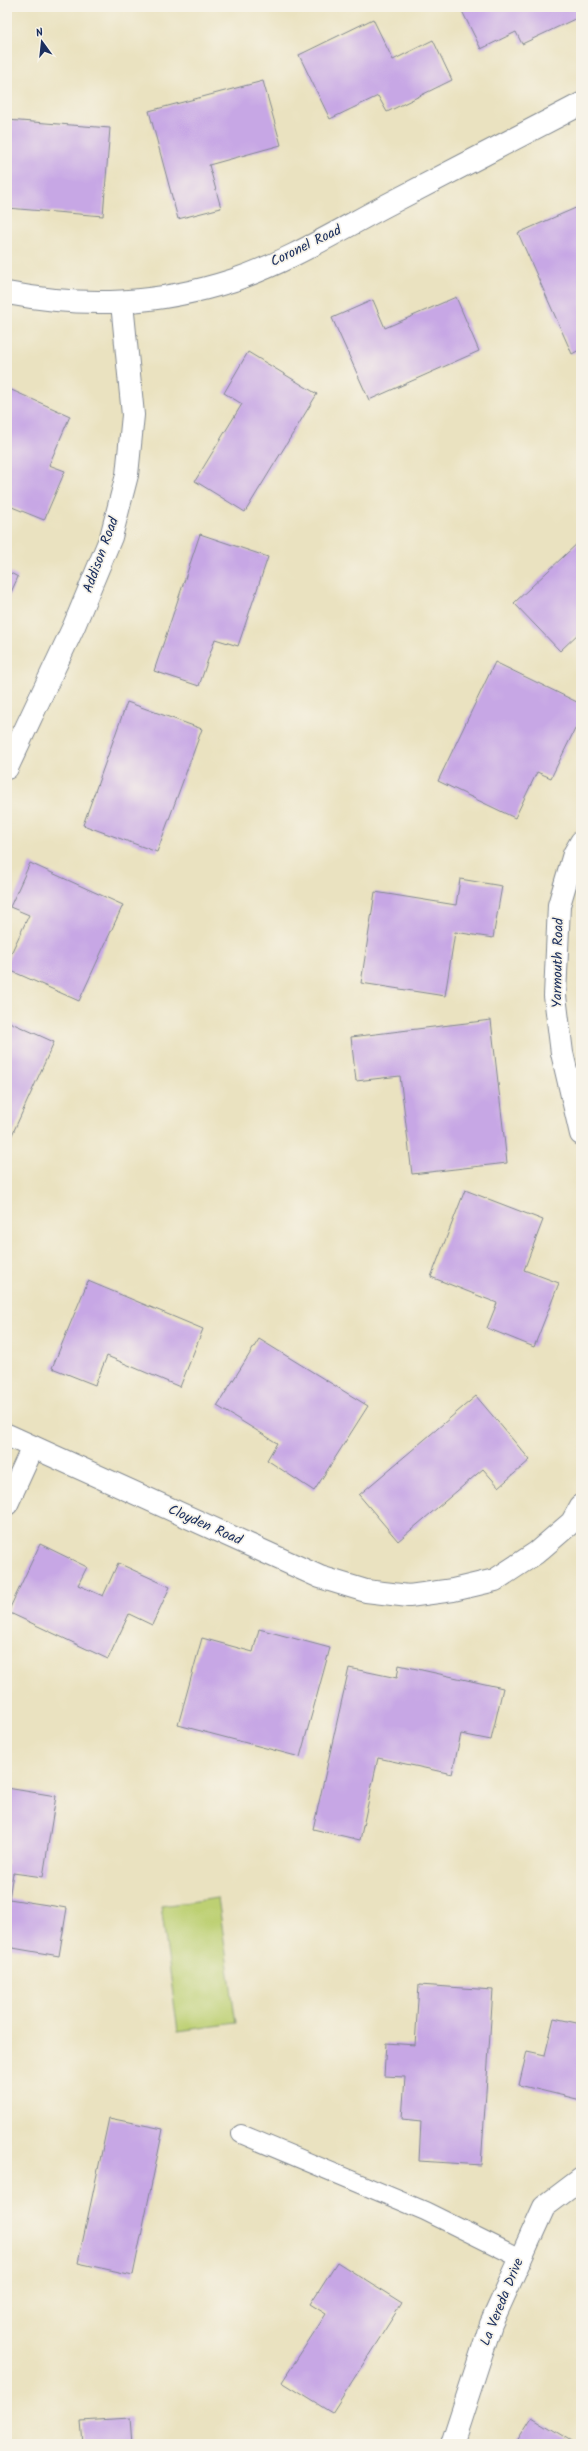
<svg xmlns="http://www.w3.org/2000/svg" width="588" height="2451" viewBox="0 0 588 2451" font-family="Kalam,sans-serif">
<style>
.green{fill:#bdd073;stroke:#6c8068}
.building{fill:#c7a7e5}
.lines{fill:none;stroke-linecap:round;stroke-linejoin:round}
.service-casing{stroke:#82888f;stroke-width:20}
.minor-casing{stroke:#82888f;stroke-width:24}
.tertiary-casing{stroke:#82888f;stroke-width:24}
.service{stroke:#fff;stroke-width:18}
.minor{stroke:#fff;stroke-width:22}
.tertiary{stroke:#fff;stroke-width:22}
.labels{text-anchor:middle;dominant-baseline:central;stroke-width:3.5;stroke-linejoin:round;paint-order:stroke}
.street-label{font-size:14px;fill:#1b2f5e;stroke:#f7f3e8}
</style>
<rect width="100%" height="100%" fill="#f7f3e8"/>
<filter id="ink" filterUnits="userSpaceOnUse"><feTurbulence type="fractalNoise" baseFrequency=".025" numOctaves="2"/><feDisplacementMap in="SourceGraphic" scale="8" xChannelSelector="R" yChannelSelector="G"/><feConvolveMatrix kernelMatrix="1 2 1 2 8 2 1 2 1" color-interpolation-filters="sRGB"/></filter>
<filter id="wash" filterUnits="userSpaceOnUse"><feTurbulence type="fractalNoise" baseFrequency=".012" numOctaves="4" result="noise"/><feDisplacementMap in="SourceGraphic" scale="16" xChannelSelector="R" yChannelSelector="G"/><feGaussianBlur stdDeviation="0.9" result="paint"/><feColorMatrix in="noise" values="0 0 0 0 0 0 0 0 0 0 0 0 0 0 0 0 0 1.4 0 .05"/><feComposite in="paint" operator="in"/></filter>
<g filter="url(#wash)">
<rect width="100%" height="100%" fill="#eae2c0"/>
<!-- green -->
<path class="green" d="M218 1898 236 2023 178 2031 161 1906Z"/>
<g id="blocks">
<!-- building -->
<g class="building">
<path d="M460 7H581V16L522 44 516 32 481 49Z"/>
<path d="M373 19 393 60 433 40 452 80 387 112 378 96 330 119 299 55Z"/>
<path d="M263 81 281 145 209 165 221 208 178 219 149 111Z"/>
<path d="M7 120 110 128 103 216 7 208Z"/>
<path d="M578 207 581 213V349L572 354 518 233Z"/>
<path d="M456 297 479 351 369 400 332 318 373 300 385 328Z"/>
<path d="M248 352 317 394 245 512 195 481 242 404 224 393Z"/>
<path d="M7 388 70 416 49 465 65 471 44 520 7 505Z"/>
<path d="M200 534 268 557 238 646 215 639 199 686 154 671Z"/>
<path d="M581 540V631L560 651 514 603Z"/>
<path d="M7 571 18 577 7 601Z"/>
<path d="M495 662 581 704V717L551 778 537 772 515 818 438 781Z"/>
<path d="M127 702 202 729 157 852 83 825Z"/>
<path d="M30 863 123 905 79 1001 7 969V962L29 915 10 907Z"/>
<path d="M460 879 502 886 493 938 455 932 445 996 361 983 375 892 456 905Z"/>
<path d="M491 1020 507 1163 412 1174 400 1076 356 1081 351 1037Z"/>
<path d="M7 1021 54 1042 7 1146Z"/>
<path d="M465 1190 543 1220 524 1270 559 1283 534 1347 487 1328 497 1303 431 1277Z"/>
<path d="M88 1281 203 1329 180 1387 107 1356 95 1385 52 1368Z"/>
<path d="M259 1339 368 1406 314 1491 267 1460 277 1443 217 1406Z"/>
<path d="M476 1396 530 1460 499 1487 483 1469 398 1541 359 1495Z"/>
<path d="M40 1544 87 1567 78 1585 103 1596 118 1563 170 1587 152 1625 129 1614 108 1659 8 1612Z"/>
<path d="M259 1629 330 1648 300 1757 178 1725 202 1638 253 1652Z"/>
<path d="M399 1665 503 1688 491 1740 461 1734 452 1774 378 1758 360 1840 313 1829 349 1668 397 1678Z"/>
<path d="M7 1788 56 1796 43 1877 13 1873 9 1899 67 1908 59 1956 7 1947 10 1928H7Z"/>
<path d="M419 1985 493 1990 481 2165 419 2161 421 2121 402 2119 405 2077 384 2076 386 2043 415 2045Z"/>
<path d="M554 2018 581 2024V2100L519 2085 527 2051 545 2055Z"/>
<path d="M109 2118 163 2129 133 2275 78 2263Z"/>
<path d="M337 2262 402 2303 332 2413 282 2382 326 2314 310 2304Z"/>
<path d="M532 2417 576 2444H515Z"/>
<path d="M130 2418 132 2444H83L81 2421Z"/>
</g>
</g>
</g>
<g filter="url(#ink)">
<use href="#blocks" fill-opacity="0" stroke="#82888f" stroke-width="1"/>
<g class="lines">
<defs>
<path id="service" d="M241 2134 425 2211 520 2258"/>
<g id="minor">
<path d="M7 768 74 626 111 537 127 475 133 415 122 303"/>
<path d="M581 842 574 854 559 905 555 996 562 1053 581 1134"/>
<path d="M7 1435 320 1577 366 1591 409 1596 453 1590 495 1580 536 1553 572 1522 581 1506"/>
<path d="M7 1504 33 1447"/>
<path d="M452 2444 491 2324 544 2207 581 2179"/>
</g>
<path id="tertiary" d="M7 293C86 308 157 305 234 280 287 262 336 232 385 206 450 172 516 138 581 104"/>
</defs>
<!-- service casing -->
<use href="#service" class="service-casing"/>
<!-- minor casing -->
<use href="#minor" class="minor-casing"/>
<!-- tertiary casing -->
<use href="#tertiary" class="tertiary-casing"/>
<!-- service -->
<use href="#service" class="service"/>
<!-- minor -->
<use href="#minor" class="minor"/>
<!-- tertiary -->
<use href="#tertiary" class="tertiary"/>
</g>
</g>
<g class="labels">
<!-- street labels -->
<g class="street-label">
<text transform="translate(306 246) rotate(-26)">Coronel Road</text>
<text transform="translate(101 555) rotate(-70)">Addison Road</text>
<text transform="translate(558 963) rotate(-89)">Yarmouth Road</text>
<text transform="translate(205 1525) rotate(24)">Cloyden Road</text>
<text transform="translate(502 2302) rotate(-68)">La Vereda Drive</text>
</g>
</g>
<!-- margin -->
<rect width="588" height="2451" fill="none" stroke="#f7f3e8" stroke-width="24"/>
<!-- north arrow -->
<g transform="translate(42 42) rotate(345)" stroke="#f7f3e8" stroke-width="3" paint-order="stroke">
<path d="M0-3L7 15L0 10L-7 15Z" fill="#1b2f5e"/>
<text y="-6" font-size="11" font-weight="bold" text-anchor="middle" fill="#1b2f5e">N</text>
</g>
</svg>
